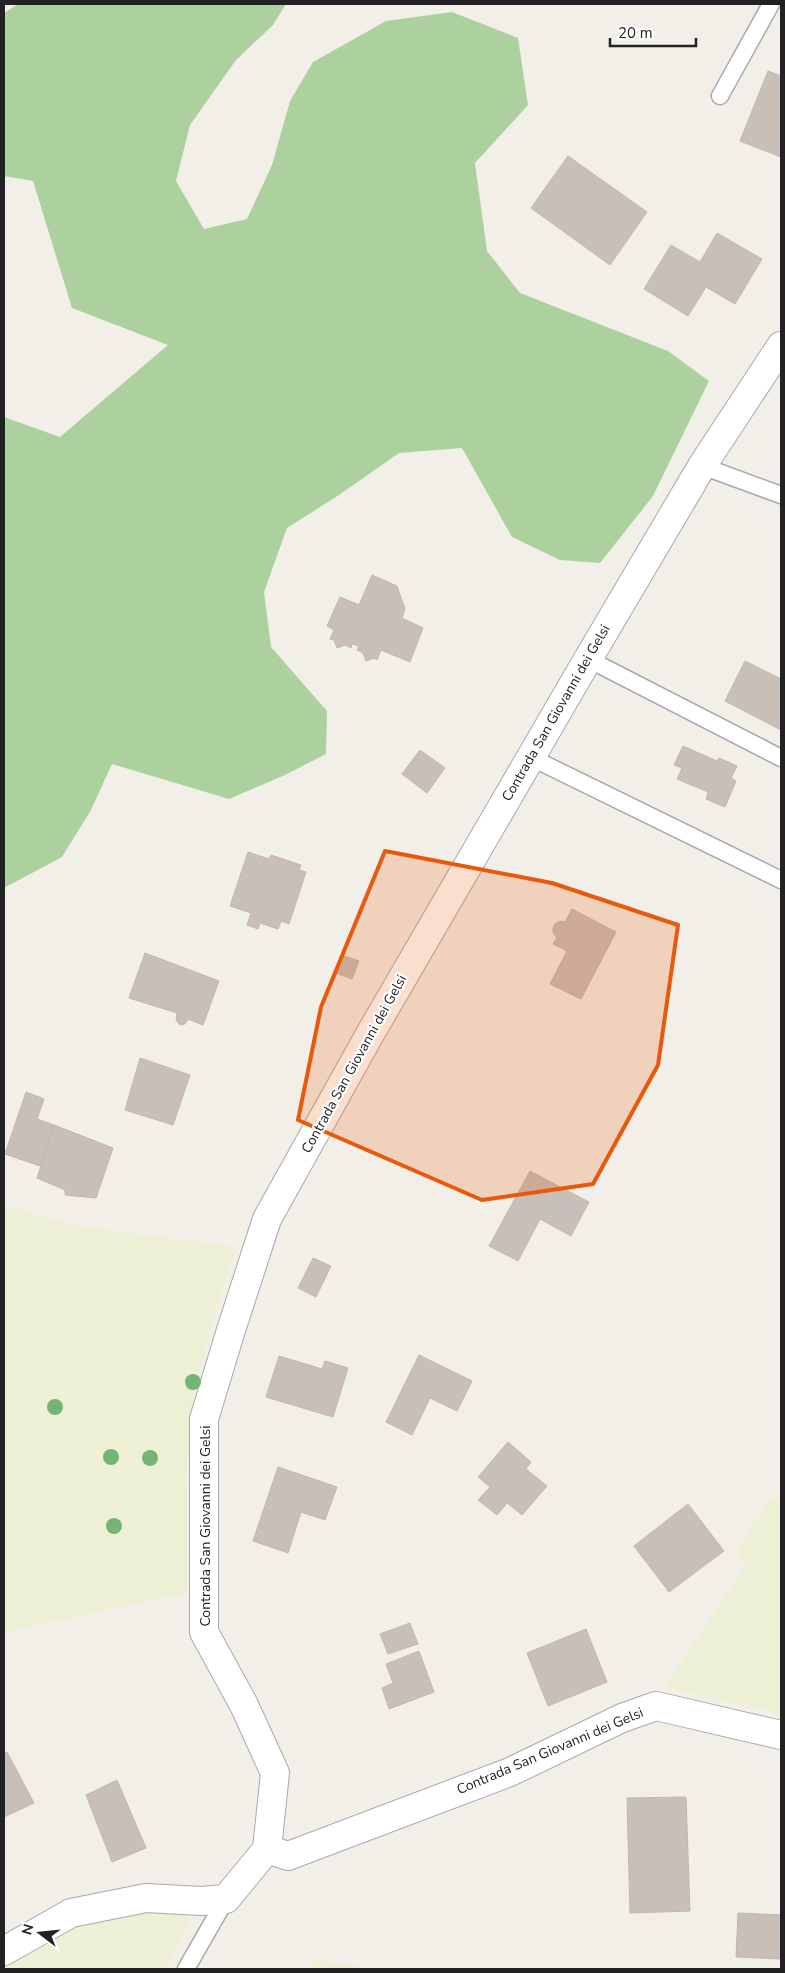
<svg xmlns="http://www.w3.org/2000/svg" width="785" height="1973" viewBox="0 0 785 1973" font-family="'Nunito Sans',sans-serif">
<style>
.farmland{fill:#eef0d5}
.forest{fill:#add19e}
.building{fill:#c7bfb8;stroke:#c4b6ab}
.lines{fill:none;stroke-linecap:round;stroke-linejoin:round}
.lane-casing{stroke:#a9a9a9;stroke-width:19}
.street-casing{stroke:#a9a9a9;stroke-width:30}
.lane{stroke:#fff;stroke-width:16}
.street{stroke:#fff;stroke-width:28}
.tree{fill:#74b475}
.marked{fill:#e8590c;fill-opacity:0.2;stroke:#e8590c;stroke-width:4;stroke-linejoin:round}
.labels{text-anchor:middle;dominant-baseline:central;stroke-width:4.5;stroke-linejoin:round;paint-order:stroke}
.street-label{font-size:14px;fill:#222;stroke:#fff}
</style>
<rect width="100%" height="100%" fill="#f2efe9"/>
<!-- farmland -->
<g class="farmland">
<path d="M4 1205 78 1226 236 1247 210 1331 194 1393 186 1474 187 1593 4 1632Z"/>
<path d="M771 1497 781 1500V1714L664 1687 745 1566 736 1551Z"/>
<path d="M152 1902 192 1911 166 1969H4V1964L51 1929Z"/>
<path d="M310 1958 374 1969H311Z"/>
</g>
<!-- forest -->
<path class="forest" d="M18 4H286L273 25 236 60 190 125 176 181 204 229 247 219 272 165 290 101 313 62 386 21 452 12 518 38 528 105 475 163 487 251 520 293 668 351 709 381 653 496 600 563 560 560 512 537 462 448 399 453 339 495 287 528 264 592 271 647 327 711 326 754 283 776 229 799 112 764 91 810 62 857 4 888V417L60 437 168 345 72 308 33 181 4 176V13Z"/>
<!-- building -->
<g class="building">
<path d="M768 71 781 76V157L740 141Z"/>
<path d="M568 156 647 212 610 265 531 208Z"/>
<path d="M717 233 762 259 735 304 706 287 688 316 644 289 671 245 700 262Z"/>
<path d="M372 575 397 586 405 609 402 618 423 628 410 662 381 650 377 660 374 658 366 661 363 653 357 650 359 646 352 644 351 648 346 645 337 648 334 640 330 639 334 630 327 626 340 597 359 605Z"/>
<path d="M745 661 781 679V730L725 701Z"/>
<path d="M683 746 717 761 719 758 737 766 731 778 736 781 725 807 706 799 708 792 677 779 682 768 674 765Z"/>
<path d="M420 750 445 768 427 793 402 774Z"/>
<path d="M248 852 269 859 271 855 301 865 299 870 306 872 289 924 281 921 278 929 260 923 258 929 247 925 251 913 230 906Z"/>
<path d="M572 909 616 932 581 999 550 984 567 951 553 944 557 938 553 933V928L555 924 560 921 565 922Z"/>
<path d="M145 953 219 981 203 1025 188 1019 185 1024 180 1025 176 1020 177 1013 129 998Z"/>
<path d="M341 955 359 961 352 979 335 973Z"/>
<path d="M140 1058 190 1075 173 1125 125 1110Z"/>
<path d="M26 1092 44 1099 37 1119 54 1125 40 1166 5 1154Z"/>
<path d="M54 1125 113 1148 96 1198 65 1195V1190L37 1178Z"/>
<path d="M530 1171 589 1202 571 1236 540 1219 518 1261 489 1246Z"/>
<path d="M313 1258 331 1266 316 1297 298 1288Z"/>
<path d="M419 1355 472 1381 457 1411 430 1398 412 1435 386 1422Z"/>
<path d="M279 1356 322 1369 325 1361 348 1368 333 1417 266 1397Z"/>
<path d="M508 1442 531 1462 526 1469 547 1486 522 1515 507 1503 497 1515 478 1500 490 1487 478 1477Z"/>
<path d="M278 1467 337 1487 325 1520 301 1512 288 1553 253 1541Z"/>
<path d="M688 1504 724 1551 669 1592 634 1546Z"/>
<path d="M410 1623 418 1644 388 1654 380 1634Z"/>
<path d="M586 1629 607 1682 548 1706 527 1653Z"/>
<path d="M419 1651 434 1692 389 1709 382 1688 393 1683 386 1664Z"/>
<path d="M7 1752 34 1803 4 1817V1753Z"/>
<path d="M117 1780 146 1848 112 1862 86 1795Z"/>
<path d="M686 1797 690 1911 630 1913 627 1798Z"/>
<path d="M738 1913 781 1915V1959L736 1957Z"/>
</g>
<g class="lines">
<defs>
<g id="lane">
<path d="M720 96 771 4"/>
<path d="M702 466 781 495"/>
<path d="M588 659 781 758"/>
<path d="M530 757 781 880"/>
<path d="M186 1969 226 1899"/>
</g>
<g id="street">
<path d="M267 1849 275 1773 244 1705 204 1632V1419L231 1330 267 1219 370 1034 588 659 702 466 781 346"/>
<path d="M4 1951 71 1913 146 1898 201 1901 226 1899 267 1849 288 1856 510 1772 622 1718 656 1706 781 1735"/>
</g>
</defs>
<!-- lane casing -->
<use href="#lane" class="lane-casing"/>
<!-- street casing -->
<use href="#street" class="street-casing"/>
<!-- lane -->
<use href="#lane" class="lane"/>
<!-- street -->
<use href="#street" class="street"/>
</g>
<!-- trees -->
<g class="tree">
<circle cx="193" cy="1382" r="8"/>
<circle cx="55" cy="1407" r="8"/>
<circle cx="111" cy="1457" r="8"/>
<circle cx="150" cy="1458" r="8"/>
<circle cx="114" cy="1526" r="8"/>
</g>
<!-- marked area -->
<path class="marked" d="M385 851 552 883 678 925 658 1065 593 1184 482 1200 298 1120 321 1007Z"/>
<g class="labels">
<!-- street labels -->
<g class="street-label">
<text transform="translate(556 713) rotate(-60)">Contrada San Giovanni dei Gelsi</text>
<text transform="translate(354 1064) rotate(-61)">Contrada San Giovanni dei Gelsi</text>
<text transform="translate(205 1526) rotate(-90)">Contrada San Giovanni dei Gelsi</text>
<text transform="translate(550 1751) rotate(-23)">Contrada San Giovanni dei Gelsi</text>
</g>
</g>
<!-- border -->
<rect width="785" height="1973" fill="none" stroke="#222222" stroke-width="10"/>
<!-- north arrow -->
<g transform="translate(40 1933) rotate(286)" stroke="#ffffff" stroke-width="4" paint-order="stroke">
<path d="M0-4L9 19L0 12L-9 19Z" fill="#222222"/>
<text y="-8" font-size="14" font-weight="bold" text-anchor="middle" fill="#222222">N</text>
</g>
<!-- scale -->
<path d="M610 38v8h86v-8" fill="none" stroke="#222222" stroke-width="2.5"/>
<text x="618" y="38" font-size="15" fill="#222222" stroke="#ffffff" stroke-width="4" paint-order="stroke">20 m</text>
</svg>
